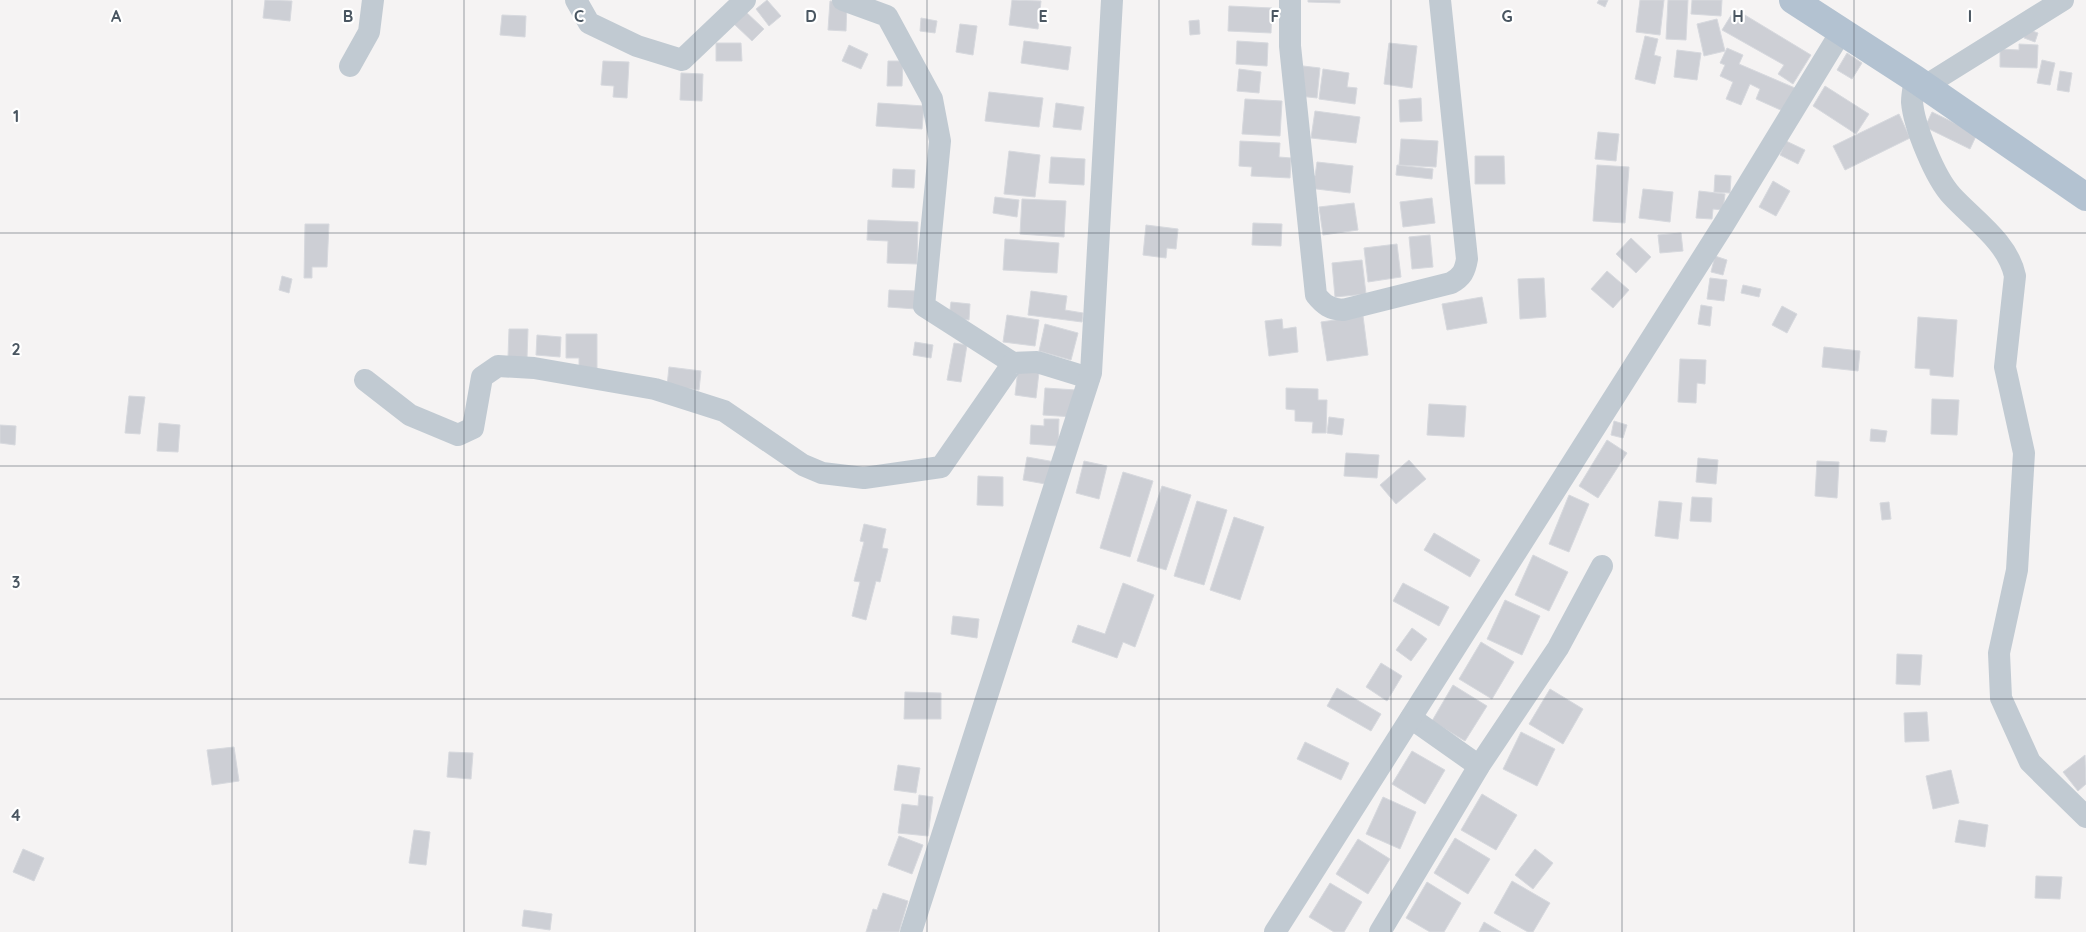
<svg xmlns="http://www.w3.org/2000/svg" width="2086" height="932" viewBox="0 0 2086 932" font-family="Quicksand,sans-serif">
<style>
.building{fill:#cdcfd5;stroke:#d7d9de}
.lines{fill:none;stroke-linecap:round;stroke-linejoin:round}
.minor{stroke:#c1cad2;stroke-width:22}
.major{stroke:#b3c2d1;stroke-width:28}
.grid{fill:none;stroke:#4a5661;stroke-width:1;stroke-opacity:0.55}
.grid-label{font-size:16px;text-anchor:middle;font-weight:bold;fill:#4a5661;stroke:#fff;stroke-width:4.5;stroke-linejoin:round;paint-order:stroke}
</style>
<rect width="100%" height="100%" fill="#f5f3f3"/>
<!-- building -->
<g class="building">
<path d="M265 0 292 1 290 21 263 18Z"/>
<path d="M767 0 781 16 769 26 756 9Z"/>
<path d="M1012 0 1041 1 1038 29 1009 25Z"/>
<path d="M1308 0H1340V3L1308 2Z"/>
<path d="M1599 0H1608L1605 7 1597 3Z"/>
<path d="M1640 0H1664L1660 35 1636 32Z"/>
<path d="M1668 0H1688L1686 40 1666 39Z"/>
<path d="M1692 0H1722L1721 16 1691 14Z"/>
<path d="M830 1 847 2 846 31 828 30Z"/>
<path d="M1229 6 1272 8 1271 33 1228 31Z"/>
<path d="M1735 9 1811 55 1793 84 1778 74 1784 65 1722 30Z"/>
<path d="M745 11 764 29 752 41 733 23Z"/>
<path d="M502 15 526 16 525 37 500 35Z"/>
<path d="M921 18 937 21 935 33 920 31Z"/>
<path d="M1717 19 1725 51 1704 56 1697 24Z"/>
<path d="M1199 20 1200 34 1190 35 1189 21Z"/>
<path d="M960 24 977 26 973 55 956 52Z"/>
<path d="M2027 29 2038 33 2035 42 2024 38Z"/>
<path d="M1645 36 1658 39 1654 55 1661 57 1655 84 1635 79Z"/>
<path d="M1024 41 1071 47 1068 70 1021 63Z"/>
<path d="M1237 41 1268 43 1267 66 1236 64Z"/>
<path d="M716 43H741L742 61H716Z"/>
<path d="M1389 43 1417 46 1412 88 1384 84Z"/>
<path d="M2019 44 2038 45 2037 68 2000 67V49L2019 50Z"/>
<path d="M849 45 868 54 861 69 842 61Z"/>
<path d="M1727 48 1743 55 1739 64 1795 88 1785 112 1756 99 1760 89 1750 84 1741 105 1726 99 1733 82 1720 76 1725 65 1720 63Z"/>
<path d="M1677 50 1701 53 1697 80 1674 77Z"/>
<path d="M1847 53 1862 63 1852 79 1837 70Z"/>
<path d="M2042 60 2055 63 2050 85 2037 83Z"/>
<path d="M603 61 629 62 627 98 613 97 614 86 601 85Z"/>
<path d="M888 61H903L902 86H887Z"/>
<path d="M1303 66 1320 68 1317 98 1299 96Z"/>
<path d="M1239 69 1261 72 1259 93 1237 91Z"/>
<path d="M1323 69 1349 73 1347 87 1357 88 1355 104 1319 99Z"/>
<path d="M2060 71 2072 73 2069 92 2057 90Z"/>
<path d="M681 73 703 74 702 101 680 100Z"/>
<path d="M1825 86 1869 114 1856 134 1813 106Z"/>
<path d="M989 92 1043 98 1039 127 985 121Z"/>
<path d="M1421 98 1422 121 1400 122 1399 100Z"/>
<path d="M1245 99 1282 101 1280 136 1242 134Z"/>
<path d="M878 103 924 106 922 129 876 126Z"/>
<path d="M1056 103 1084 107 1081 130 1053 127Z"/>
<path d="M1315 111 1360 117 1356 143 1311 138Z"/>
<path d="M1932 112 1977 134 1970 149 1925 127Z"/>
<path d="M1899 114 1910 138 1845 170 1833 146Z"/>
<path d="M1598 132 1619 134 1616 161 1595 159Z"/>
<path d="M1401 139 1438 141 1436 167 1399 165Z"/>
<path d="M1240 141 1280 143 1279 157 1291 158 1290 178 1251 176 1252 167 1239 166Z"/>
<path d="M1786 141 1805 150 1798 164 1780 155Z"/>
<path d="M1009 151 1040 155 1035 197 1004 194Z"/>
<path d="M1475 156H1504L1505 184H1475Z"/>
<path d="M1051 157 1085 159 1084 185 1049 183Z"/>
<path d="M1317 162 1353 166 1350 193 1308 188 1310 175 1315 176Z"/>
<path d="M1397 165 1433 169 1432 179 1396 175Z"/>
<path d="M1597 165 1629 167 1625 223 1593 221Z"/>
<path d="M893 169 915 170 914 188 892 187Z"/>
<path d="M1715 175 1731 176 1730 193 1714 192Z"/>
<path d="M1773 181 1790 191 1776 216 1759 207Z"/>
<path d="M1643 189 1673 192 1670 222 1639 218Z"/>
<path d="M1699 191 1725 194 1723 210 1713 209 1712 219 1696 218Z"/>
<path d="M995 197 1019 200 1017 217 993 213Z"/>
<path d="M1432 198 1435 223 1403 227 1400 202Z"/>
<path d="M1022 199 1066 201 1064 237 1020 234Z"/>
<path d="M1354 203 1358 230 1323 235 1319 207Z"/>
<path d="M868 220 918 222 917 264 887 263 888 241 867 240Z"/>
<path d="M1253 223 1282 224 1281 246 1252 245Z"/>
<path d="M305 224H329L327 267H312V278H304Z"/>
<path d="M1146 225 1178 229 1176 249 1167 248 1166 258 1143 255Z"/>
<path d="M1681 233 1683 251 1660 253 1658 235Z"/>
<path d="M1430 235 1433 267 1412 269 1409 237Z"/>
<path d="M1631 238 1651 257 1636 273 1616 254Z"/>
<path d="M1005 239 1059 243 1057 273 1003 270Z"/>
<path d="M1397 244 1401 277 1368 282 1364 248Z"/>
<path d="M1715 256 1727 260 1723 275 1711 272Z"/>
<path d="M1362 260 1366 294 1335 297 1332 263Z"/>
<path d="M1607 271 1629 290 1613 308 1591 289Z"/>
<path d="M282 276 292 279 289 293 279 290Z"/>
<path d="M1544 278 1546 317 1520 319 1518 279Z"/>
<path d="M1710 278 1727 280 1724 301 1707 299Z"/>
<path d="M1743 285 1761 289 1759 297 1741 293Z"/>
<path d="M889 290 917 291 916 309 888 307Z"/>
<path d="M1031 291 1067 296 1065 310 1083 313 1082 322 1028 315Z"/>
<path d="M1482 297 1487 323 1447 330 1442 304Z"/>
<path d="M951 302 970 304 969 320 949 317Z"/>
<path d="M1701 305 1712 307 1710 326 1698 324Z"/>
<path d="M1782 306 1797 314 1787 333 1772 325Z"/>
<path d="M1007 315 1039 320 1035 346 1003 342Z"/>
<path d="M1363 316 1368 355 1327 361 1321 322Z"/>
<path d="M1918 317 1957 320 1953 377 1930 375V369L1915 368Z"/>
<path d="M1282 319 1283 329 1296 327 1298 352 1269 356 1265 321Z"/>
<path d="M1045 324 1078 333 1071 360 1039 351Z"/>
<path d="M509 329H528L527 358 508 357Z"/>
<path d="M566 334H597V369H579V358H566Z"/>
<path d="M537 335 561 337 560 357 536 355Z"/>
<path d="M915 342 933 345 931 358 913 355Z"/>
<path d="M954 343 967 345 961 382 947 380Z"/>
<path d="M1824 347 1860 351 1858 371 1822 367Z"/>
<path d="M1680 359 1706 360 1705 384 1697 383 1696 403 1678 402Z"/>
<path d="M669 367 701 371 699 390 667 386Z"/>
<path d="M1018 369 1039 372 1036 398 1015 395Z"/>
<path d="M1045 388 1076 390 1074 417 1043 415Z"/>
<path d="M1286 388 1318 389V400H1327L1326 433H1312L1313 422 1295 421V410L1286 409Z"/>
<path d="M129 396 145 397 140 434 125 433Z"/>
<path d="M1932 399 1959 400 1957 435 1931 434Z"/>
<path d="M1429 404 1466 406 1464 437 1427 435Z"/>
<path d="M1329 417 1344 419 1342 435 1327 433Z"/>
<path d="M1044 419H1059L1058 446 1030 444 1031 425 1044 426Z"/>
<path d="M1614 421 1627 425 1623 438 1611 435Z"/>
<path d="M159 423 180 425 178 452 157 451Z"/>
<path d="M0 425 16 426 15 445 0 443Z"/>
<path d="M1871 429 1887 431 1885 442 1870 441Z"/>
<path d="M1607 440 1627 453 1598 498 1579 486Z"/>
<path d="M1346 453 1379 455 1377 478 1344 476Z"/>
<path d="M1027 457 1055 462 1051 485 1023 480Z"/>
<path d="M1698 458 1718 460 1716 484 1696 482Z"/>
<path d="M1409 460 1426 479 1396 504 1380 485Z"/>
<path d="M1084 461 1107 466 1099 499 1076 493Z"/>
<path d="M1817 461 1839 462 1837 498 1815 496Z"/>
<path d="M1123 472 1153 481 1130 557 1100 548Z"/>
<path d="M978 476 1003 477V506L977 505Z"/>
<path d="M1162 486 1191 495 1166 570 1137 561Z"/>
<path d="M1569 495 1589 504 1569 552 1549 544Z"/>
<path d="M1692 497 1712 498 1711 522 1690 521Z"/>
<path d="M1197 501 1227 510 1204 585 1174 576Z"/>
<path d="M1659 501 1682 503 1678 539 1655 536Z"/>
<path d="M1889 502 1891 519 1882 520 1880 503Z"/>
<path d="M1234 517 1264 527 1240 600 1210 590Z"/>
<path d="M864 524 886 529 882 548 888 549 880 582 876 581 866 620 852 616 860 582 854 581 864 542 860 541Z"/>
<path d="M1434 533 1480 560 1470 577 1424 550Z"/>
<path d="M1533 555 1568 572 1549 611 1515 595Z"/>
<path d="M1123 583 1154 595 1135 647 1123 642 1117 658 1072 642 1078 625 1105 634Z"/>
<path d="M1403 583 1449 607 1439 626 1393 601Z"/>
<path d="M1505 600 1540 616 1522 655 1487 639Z"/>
<path d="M953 616 979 619 977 638 951 634Z"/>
<path d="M1412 628 1427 639 1411 661 1396 650Z"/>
<path d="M1481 642 1514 662 1492 699 1459 679Z"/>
<path d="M1897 654 1922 655 1920 685 1896 684Z"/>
<path d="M1381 663 1402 676 1387 701 1366 687Z"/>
<path d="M1453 685 1487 706 1465 741 1432 721Z"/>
<path d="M1337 688 1381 714 1371 731 1327 706Z"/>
<path d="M1550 689 1583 709 1563 744 1529 724Z"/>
<path d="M905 692 941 693V719H904Z"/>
<path d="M1927 712 1929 741 1905 742 1904 713Z"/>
<path d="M1521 732 1555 749 1537 786 1503 769Z"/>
<path d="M1305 742 1349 763 1341 780 1297 759Z"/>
<path d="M234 747 239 781 212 785 207 750Z"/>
<path d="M1412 751 1445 770 1425 804 1392 784Z"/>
<path d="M449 752 473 753 471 779 447 777Z"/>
<path d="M2085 755 2086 784 2078 791 2063 772Z"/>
<path d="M898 765 920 768 916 793 894 790Z"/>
<path d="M1951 770 1959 803 1933 809 1926 776Z"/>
<path d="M1482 794 1517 815 1496 850 1461 830Z"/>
<path d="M919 795 933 797 928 836 898 833 902 804 918 806Z"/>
<path d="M1383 797 1416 812 1400 849 1366 834Z"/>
<path d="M1959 820 1988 825 1985 847 1955 842Z"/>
<path d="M414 830 430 832 426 865 409 863Z"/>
<path d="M899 836 923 845 912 874 888 865Z"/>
<path d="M1455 838 1490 859 1468 894 1434 873Z"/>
<path d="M1358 839 1390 859 1368 894 1336 874Z"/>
<path d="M23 849 44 858 34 881 13 872Z"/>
<path d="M1535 849 1553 863 1533 889 1515 875Z"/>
<path d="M2036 876 2062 877 2060 899 2035 898Z"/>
<path d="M1512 881 1550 903 1533 932H1528L1494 913Z"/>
<path d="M1427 882 1461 903 1444 932H1430L1406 918Z"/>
<path d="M1330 883 1362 902 1344 932H1334L1309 917Z"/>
<path d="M883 893 908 901 899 932H866L873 909 877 910Z"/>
<path d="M524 910 552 914 550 930 522 926Z"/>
<path d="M1484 922 1501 932H1479Z"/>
</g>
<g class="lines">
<!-- minor -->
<g class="minor">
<path d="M576 0 589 23 637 46 682 60 745 0"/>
<path d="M843 0 887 16 932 99 940 141 924 306 1013 363"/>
<path d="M1290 0V46L1316 295C1324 305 1330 309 1343 310L1451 283C1462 277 1465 271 1467 259L1440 0"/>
<path d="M350 66 369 32 373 0"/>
<path d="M1915 79C1914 86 1912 94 1912 102 1914 126 1935 178 1952 196 1974 220 2008 242 2015 276L2005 367 2024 453 2017 570 1999 653 2001 698 2030 762 2086 817"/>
<path d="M1925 86 2063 0"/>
<path d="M365 380 410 415 458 435 473 428 482 377 498 366 534 368 655 389 724 411 803 465 822 473 864 478 941 467 1013 363 1037 362 1089 378"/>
<path d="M1411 718 1479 766"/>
<path d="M911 932 1091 373 1112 0"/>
<path d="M1275 932 1724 224 1841 32"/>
<path d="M1380 932 1479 766 1558 648 1602 566"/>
</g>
<!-- major -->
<path class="major" d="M1793 0 1915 79 2086 197"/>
</g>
<!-- grid -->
<path class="grid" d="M232 0V932M464 0V932M695 0V932M927 0V932M1159 0V932M1391 0V932M1622 0V932M1854 0V932M0 233H2086M0 466H2086M0 699H2086"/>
<g class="grid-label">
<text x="116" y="22">A</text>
<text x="348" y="22">B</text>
<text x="579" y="22">C</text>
<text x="811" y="22">D</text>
<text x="1043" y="22">E</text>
<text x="1275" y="22">F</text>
<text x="1507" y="22">G</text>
<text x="1738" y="22">H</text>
<text x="1970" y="22">I</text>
<text x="16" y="122">1</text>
<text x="16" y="355">2</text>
<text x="16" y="588">3</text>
<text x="16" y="821">4</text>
</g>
</svg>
